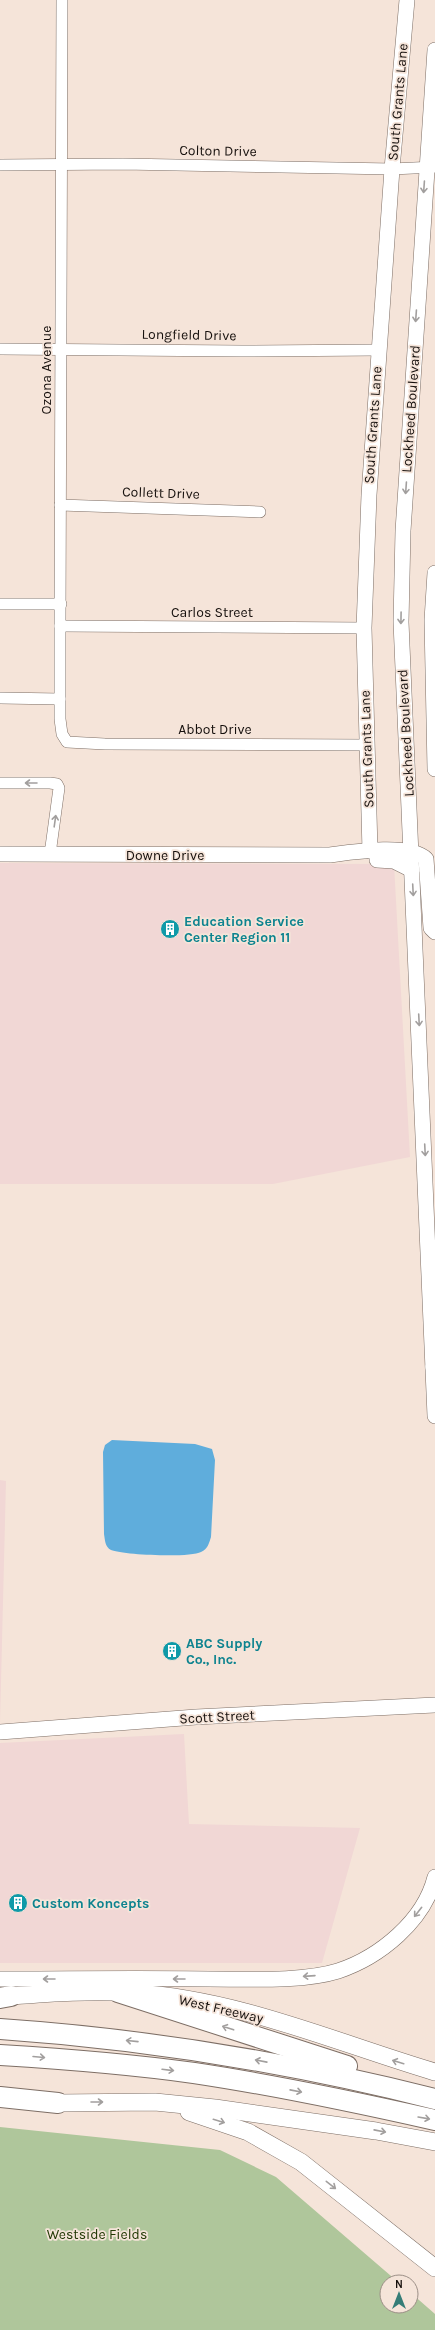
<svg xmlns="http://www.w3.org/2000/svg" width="435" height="2330" viewBox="0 0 435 2330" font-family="Karla,sans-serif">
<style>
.commercial{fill:#f1d7d5}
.green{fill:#afc69b}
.water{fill:#5faddc}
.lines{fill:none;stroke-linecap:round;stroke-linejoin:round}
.street-casing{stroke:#7d6e65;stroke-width:12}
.secondary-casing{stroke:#7d6e65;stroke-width:16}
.primary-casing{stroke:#7d6e65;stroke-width:18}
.highway-casing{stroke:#7d6e65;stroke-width:22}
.street{stroke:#fff;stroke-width:11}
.secondary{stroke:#fff;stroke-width:15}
.primary{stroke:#fff;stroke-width:17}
.highway{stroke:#fff;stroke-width:20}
.oneway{stroke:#a29f9e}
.labels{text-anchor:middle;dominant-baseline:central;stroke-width:3.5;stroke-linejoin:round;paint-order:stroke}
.street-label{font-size:14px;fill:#16100d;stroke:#f5e4d9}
.culture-label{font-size:14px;font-weight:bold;fill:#0d838f;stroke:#f5e4d9;text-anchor:start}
.park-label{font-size:14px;fill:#223905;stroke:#f5e4d9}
</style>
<rect width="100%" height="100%" fill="#f5e4d9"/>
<!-- commercial -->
<g class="commercial">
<path d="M0 863 394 864 410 1157 273 1184H0Z"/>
<path d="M0 1480 6 1481 0 1723Z"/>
<path d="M184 1734 189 1824 360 1828 322 1963H0V1743Z"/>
</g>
<!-- green -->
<path class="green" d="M0 2127 220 2150 276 2177 398 2282H387V2306H411V2293L435 2314V2330H0Z"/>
<!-- water -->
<path class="water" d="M112 1440 195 1444 212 1449 215 1460 211 1537C209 1543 208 1549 201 1552 190 1558 123 1555 111 1550 105 1547 105 1540 104 1534L103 1452 105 1445Z"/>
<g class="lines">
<defs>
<g id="street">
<path d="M62 0 60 626V719L62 734 67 742 105 744 366 745"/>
<path d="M0 165 123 164 392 169 435 167"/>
<path d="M0 349 241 351 378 350"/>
<path d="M60 505 260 512"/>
<path d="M0 604H61"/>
<path d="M60 626 364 628"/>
<path d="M0 698 60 699"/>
<path d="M0 783H50L57 784 59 788 50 854"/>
</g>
<g id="secondary">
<path d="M435 50 403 531 401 622 435 1416"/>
<path d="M435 573 432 620 435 769"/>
<path d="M370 851 364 628 369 495 392 169 407 0"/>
<path d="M0 854 330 855C352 852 410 843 426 859L431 928 435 932"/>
<path d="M377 860 394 861 412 870"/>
<path d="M0 1732 196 1717 435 1705"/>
<path d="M0 1979C70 1979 139 1978 209 1979 247 1979 303 1982 338 1971 380 1957 424 1921 435 1877"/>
</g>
<g id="primary">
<path d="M434 1367 435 1371"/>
<path d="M11 1996C52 1993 93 1990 134 1993 238 1999 337 2043 435 2072"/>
<path d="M58 2103 155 2102 215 2108 376 2131 435 2142"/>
<path d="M189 2112 248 2132 301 2162 435 2268"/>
</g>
<g id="highway">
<path d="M118 1992 347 2066"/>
<path d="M0 1998 11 1996"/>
<path d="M0 2029C147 2039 292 2063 435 2099"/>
<path d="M0 2055C65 2059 129 2064 194 2073 274 2085 355 2102 435 2120"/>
<path d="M0 2097 58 2103"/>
</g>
</defs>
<!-- street casing -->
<use href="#street" class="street-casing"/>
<!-- secondary casing -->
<use href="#secondary" class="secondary-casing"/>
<!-- primary casing -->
<use href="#primary" class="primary-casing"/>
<!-- highway casing -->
<use href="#highway" class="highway-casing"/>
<!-- street -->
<use href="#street" class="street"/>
<!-- secondary -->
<use href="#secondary" class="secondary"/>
<!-- primary -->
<use href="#primary" class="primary"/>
<!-- highway -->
<use href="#highway" class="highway"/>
</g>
<!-- one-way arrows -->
<defs><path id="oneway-shaft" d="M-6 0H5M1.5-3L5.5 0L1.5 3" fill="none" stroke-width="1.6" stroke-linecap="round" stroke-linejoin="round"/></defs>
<g class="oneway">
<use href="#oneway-shaft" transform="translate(424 187) rotate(94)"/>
<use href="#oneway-shaft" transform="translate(416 316) rotate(94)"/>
<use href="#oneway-shaft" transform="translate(406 488) rotate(94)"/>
<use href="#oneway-shaft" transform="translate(401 618) rotate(91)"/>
<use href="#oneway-shaft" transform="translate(31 783) rotate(-180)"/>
<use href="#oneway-shaft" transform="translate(55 821) rotate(-82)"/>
<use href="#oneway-shaft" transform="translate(413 890) rotate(87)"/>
<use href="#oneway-shaft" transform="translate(419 1020) rotate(87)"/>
<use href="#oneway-shaft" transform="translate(425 1150) rotate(87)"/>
<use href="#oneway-shaft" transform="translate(418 1912) rotate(128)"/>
<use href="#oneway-shaft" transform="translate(309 1976) rotate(176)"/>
<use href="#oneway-shaft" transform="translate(49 1979) rotate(180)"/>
<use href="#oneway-shaft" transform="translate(179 1979) rotate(-180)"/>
<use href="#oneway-shaft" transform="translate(228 2028) rotate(-162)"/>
<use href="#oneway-shaft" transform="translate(132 2041) rotate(-174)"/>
<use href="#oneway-shaft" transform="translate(39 2057) rotate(5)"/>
<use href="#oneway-shaft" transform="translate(261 2061) rotate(-169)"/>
<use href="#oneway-shaft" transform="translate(398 2062) rotate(-163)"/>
<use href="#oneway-shaft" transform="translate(168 2070) rotate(7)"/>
<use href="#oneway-shaft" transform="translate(296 2091) rotate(11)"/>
<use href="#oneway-shaft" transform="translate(97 2102)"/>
<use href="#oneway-shaft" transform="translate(424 2118) rotate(10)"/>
<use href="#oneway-shaft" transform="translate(219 2121) rotate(17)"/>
<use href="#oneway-shaft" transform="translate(380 2131) rotate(11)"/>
<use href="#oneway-shaft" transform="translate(331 2185) rotate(38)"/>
</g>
<!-- icons -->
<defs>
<symbol id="building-disc" viewBox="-11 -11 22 22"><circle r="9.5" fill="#0f9aa8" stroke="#f5e4d9"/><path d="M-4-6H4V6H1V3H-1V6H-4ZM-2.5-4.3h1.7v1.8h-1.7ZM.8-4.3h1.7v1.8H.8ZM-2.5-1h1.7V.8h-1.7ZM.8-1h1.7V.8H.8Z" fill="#fff"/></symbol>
</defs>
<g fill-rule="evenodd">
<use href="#building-disc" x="159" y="918" width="22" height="22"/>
<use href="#building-disc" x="161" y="1640" width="22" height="22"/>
<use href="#building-disc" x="7" y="1892" width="22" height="22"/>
</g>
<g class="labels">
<!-- street labels -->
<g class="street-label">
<text transform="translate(398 102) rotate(-85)">South Grants Lane</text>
<text transform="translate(218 151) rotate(1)">Colton Drive</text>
<text transform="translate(189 335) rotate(1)">Longfield Drive</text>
<text transform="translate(46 370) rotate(-90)">Ozona Avenue</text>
<text transform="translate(411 409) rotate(-86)">Lockheed Boulevard</text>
<text transform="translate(373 425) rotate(-86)">South Grants Lane</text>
<text transform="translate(161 493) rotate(2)">Collett Drive</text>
<text x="212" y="612">Carlos Street</text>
<text x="215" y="729">Abbot Drive</text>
<text transform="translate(406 733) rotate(-93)">Lockheed Boulevard</text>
<text transform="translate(367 749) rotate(-92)">South Grants Lane</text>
<text x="165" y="855">Downe Drive</text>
<text transform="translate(217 1717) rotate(-3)">Scott Street</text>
<text transform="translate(221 2009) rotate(13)">West Freeway</text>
</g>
<!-- culture labels -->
<g class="culture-label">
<text x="184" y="921">Education Service<tspan x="184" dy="16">Center Region 11</tspan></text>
<text x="186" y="1643">ABC Supply<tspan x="186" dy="16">Co., Inc.</tspan></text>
<text x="32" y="1903">Custom Koncepts</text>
</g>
<!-- park labels -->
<g class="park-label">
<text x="97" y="2234">Westside Fields</text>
</g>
</g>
<!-- north arrow -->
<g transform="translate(399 2294)"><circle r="19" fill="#f5e4d9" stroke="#9c8f87"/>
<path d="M0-3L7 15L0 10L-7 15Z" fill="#357d77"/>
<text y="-6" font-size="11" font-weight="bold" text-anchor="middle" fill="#16100d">N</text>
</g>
</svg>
